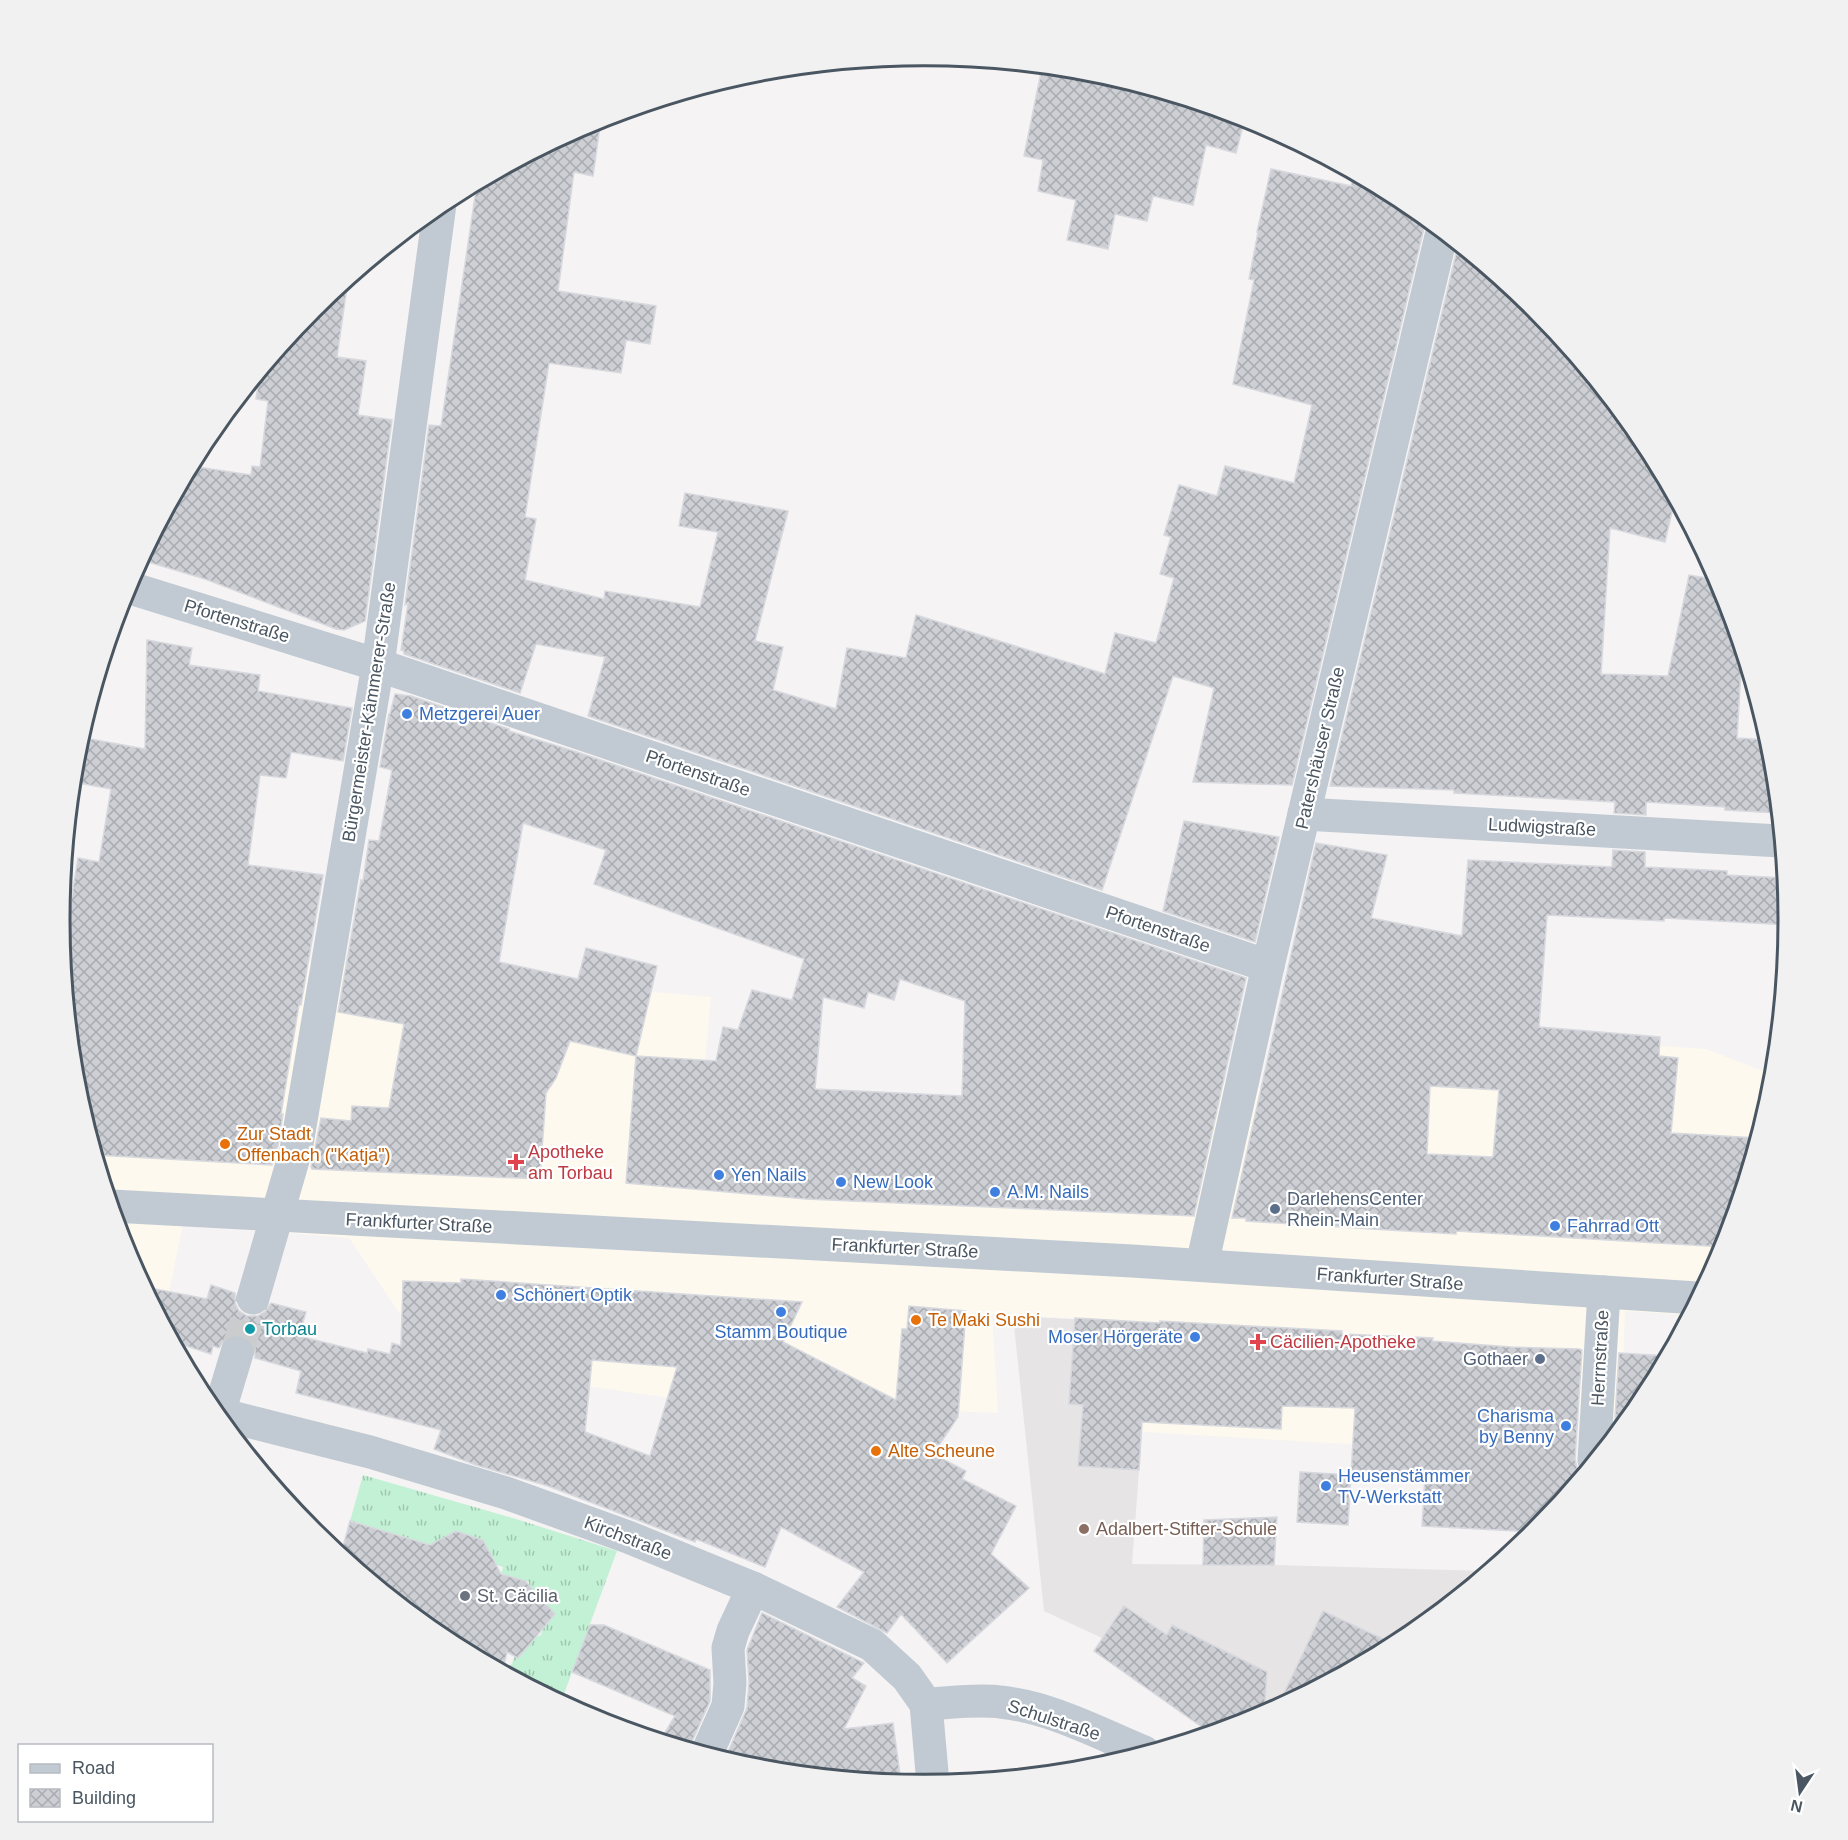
<svg xmlns="http://www.w3.org/2000/svg" width="1848" height="1840" viewBox="0 0 1848 1840" font-family="Helvetica,sans-serif">
<style>
.commercial{fill:#fdf9ef}
.education{fill:#e6e4e5}
.grass{fill:url(#grass-tufts)}
.building{fill:url(#building-cross-hatch);stroke:#d7d9de;stroke-width:1.5;fill-rule:evenodd}
.lines{fill:none;stroke-linecap:round;stroke-linejoin:round}
.minor-tunnel{stroke:#caccce;stroke-width:33;stroke-dasharray:33 16;stroke-linecap:butt}
.minor{stroke:#c1cad2;stroke-width:33}
.shop-dot{fill:#3f7fe0;stroke:#fff;stroke-width:2}
.food-dot{fill:#e8710a;stroke:#fff;stroke-width:2}
.health-dot{fill:#e0444e;stroke:#fff;stroke-width:2}
.service-dot{fill:#5c6f8a;stroke:#fff;stroke-width:2}
.culture-dot{fill:#0f9aa8;stroke:#fff;stroke-width:2}
.education-dot{fill:#8d6e63;stroke:#fff;stroke-width:2}
.worship-dot{fill:#6b7280;stroke:#fff;stroke-width:2}
.labels{text-anchor:middle;dominant-baseline:central;stroke-width:4.5;stroke-linejoin:round;paint-order:stroke}
.street-label{font-size:18px;fill:#4a5661;stroke:#fff}
.shop-label{font-size:18px;fill:#366cbe;stroke:#fff;text-anchor:start}
.food-label{font-size:18px;fill:#c56008;stroke:#fff;text-anchor:start}
.health-label{font-size:18px;fill:#be3a42;stroke:#fff;text-anchor:start}
.service-label{font-size:18px;fill:#4e5e75;stroke:#fff;text-anchor:start}
.culture-label{font-size:18px;fill:#0d838f;stroke:#fff;text-anchor:start}
.education-label{font-size:18px;fill:#785e54;stroke:#fff;text-anchor:start}
.worship-label{font-size:18px;fill:#5b616d;stroke:#fff;text-anchor:start}
.rim{fill:none;stroke:#4a5661;stroke-width:3}
</style>
<defs>
<pattern id="grass-tufts" width="24" height="20" patternUnits="userSpaceOnUse" patternTransform="scale(1.5)"><rect width="24" height="20" fill="#c3f1d5"/><path d="M3 7l-1-3M5 7V3M7 7l1-3M15 17l-1-3M17 17v-4M19 17l1-3" fill="none" stroke="#a0c6b0"/></pattern>
<pattern id="building-cross-hatch" width="8" height="8" patternUnits="userSpaceOnUse" patternTransform="scale(1.5)"><rect width="8" height="8" fill="#cdcfd5"/><path d="M0 0l8 8M0 8l8-8" fill="none" stroke="#a8abb0"/></pattern>
</defs>
<rect width="100%" height="100%" fill="#f5f3f3"/>
<!-- commercial -->
<path class="commercial" d="M62 941 711 997 703 1083 982 1102 1097 1053 1316 1100 1380 1028 1706 1049 1773 1075 1772 1089 1723 1251 1688 1315 1625 1311 1621 1420 1418 1408 1416 1448 1142 1432 1150 1323 992 1314 998 1413 854 1407 838 1422 517 1376 446 1316 399 1313 349 1238 183 1224 163 1321 125 1251 76 1088Z"/>
<!-- education -->
<path class="education" d="M1013 1316 1150 1323 1132 1564 1274 1565 1487 1571 1404 1639 1255 1719 1209 1732 1094 1651 1102 1638 1044 1611Z"/>
<!-- grass -->
<path class="grass" d="M363 1475 516 1519 617 1551 561 1702 503 1670 512 1664 514 1657 513 1647 541 1635 548 1607 529 1585V1582L501 1574 503 1567 497 1565 483 1540 456 1531 430 1545 350 1521Z"/>
<!-- building -->
<g class="building">
<path d="M1042 67 1093 72 1245 118 1236 153 1206 145 1193 205 1153 196 1147 221 1115 214 1108 249 1067 240 1076 200 1038 191 1043 160 1024 156Z"/>
<path d="M601 119 593 176 574 172 558 291 656 306 650 344 626 340 621 373 549 363 525 517 536 519 525 580 604 599 605 591 700 607 718 532 679 526 685 493 788 511 755 641 783 647 773 690 836 709 847 648 906 658 916 615 1105 674 1115 633 1156 643 1174 578 1160 574 1171 537 1164 535 1179 485 1217 496 1225 466 1294 483 1312 405 1233 384 1254 280 1249 279 1258 232H1257L1271 169 1351 186 1354 174 1405 201 1428 220 1424 228 1292 785 1193 782 1214 688 1173 676 1102 890 588 716 605 657 536 644 520 693 404 654V651L401 650 408 603 405 605 429 425 441 426 477 183Z"/>
<path d="M1458 245 1536 310 1643 440 1675 499 1665 542 1610 528 1601 674 1668 676 1689 575 1718 580 1723 589 1742 653 1737 738 1768 740 1772 752 1778 813 1725 810V807L1646 802V815L1614 813 1615 802 1454 793V790L1330 786Z"/>
<path d="M348 280 337 357 366 361 358 415 392 420 365 621 344 630 336 629 205 579 148 562 151 541 191 466 251 475 252 466 260 467 268 401 256 399 260 373 313 308Z"/>
<path d="M147 640 192 648 189 665 260 675 258 691 352 708 343 761 291 752 286 778 260 775 248 865 323 875 301 1005H299L281 1114H283L278 1146 272 1165 96 1155 76 1088 63 951 78 858 99 862 111 789 73 782 76 751 80 737 145 749Z"/>
<path d="M395 694 411 696 509 729V731L577 752 1246 978 1194 1216 806 1199 626 1183 636 1056 570 1041 556 1078 546 1093 540 1179 312 1169 311 1167 321 1118 351 1121 352 1106 389 1108 404 1024 338 1012 361 880 363 881 369 840 379 841 392 770 380 767 389 714H390ZM523 823 606 850 594 884 804 959 792 1000 752 990 738 1030 723 1027 716 1061 636 1056 657 966 586 948 578 979 499 962ZM900 979 965 1001 962 1096 815 1089 823 997 864 1008 868 992 894 1000Z"/>
<path d="M1184 821 1279 837 1255 942 1163 911Z"/>
<path d="M1316 843 1387 855 1371 918 1462 936 1468 860 1612 867 1613 850 1645 852V867L1727 871V875L1784 878 1788 925 1664 918V921L1547 915 1539 1027 1660 1037 1659 1056 1678 1058 1671 1133 1757 1138 1724 1247 1456 1231V1234L1388 1230 1246 1221V1218H1232ZM1430 1086 1499 1090 1493 1157 1427 1154Z"/>
<path d="M461 1279 802 1302 783 1342 896 1400 902 1329H907L909 1306 966 1311 958 1417 933 1454 966 1471 962 1479 1016 1506 991 1554 1029 1588 947 1663 901 1614 887 1633 837 1607 864 1572 781 1527 765 1567 696 1539 695 1542 548 1486 476 1465 434 1449 441 1430 296 1393 301 1371 255 1358V1348L250 1340 243 1335H232L224 1340 219 1348 213 1346 211 1354 174 1342 145 1287 207 1299 211 1285 235 1293V1303L239 1311 247 1316H258L266 1311 271 1303 306 1312 299 1336 367 1353 368 1349 390 1354 392 1343 401 1346 403 1281 461 1283ZM592 1360 677 1367 650 1456 585 1432Z"/>
<path d="M1075 1318 1160 1323V1321L1342 1331V1334L1433 1338 1432 1341 1511 1347 1579 1349 1582 1350 1575 1459 1577 1468 1582 1474 1535 1532 1422 1526 1425 1477 1351 1475 1355 1408 1282 1406 1281 1429 1142 1422 1139 1470 1078 1466 1083 1405 1069 1404Z"/>
<path d="M1619 1353 1667 1356 1643 1401 1614 1435Z"/>
<path d="M1300 1472 1351 1475 1348 1525 1297 1522Z"/>
<path d="M1277 1517 1274 1565H1203L1204 1520Z"/>
<path d="M350 1521 430 1545 456 1531 483 1540 501 1574 525 1581 555 1614 518 1658 507 1652 503 1670 443 1639 341 1554Z"/>
<path d="M1124 1606 1167 1635 1172 1625 1267 1672 1264 1714 1255 1719 1209 1732 1094 1651Z"/>
<path d="M1323 1611 1394 1644 1278 1706Z"/>
<path d="M762 1613 864 1663 852 1678 866 1686 844 1729 893 1723 901 1782 755 1768 725 1759 747 1708 749 1682 747 1650Z"/>
<path d="M590 1625H604L710 1670V1701L689 1748 661 1739 675 1716 572 1672Z"/>
</g>
<g class="lines">
<!-- minor-tunnel -->
<path class="minor-tunnel" d="M237 1353 253 1298"/>
<!-- minor -->
<g class="minor">
<path d="M127 587 378 665 1268 966"/>
<path d="M1304 814 1781 841"/>
<path d="M112 1206 1132 1261 1697 1298"/>
<path d="M1202 1265 1268 966 1442 232"/>
<path d="M253 1298 296 1150 378 665 440 204"/>
<path d="M219 1414 370 1452 506 1493 628 1537 753 1588 872 1645 907 1677 926 1704 933 1784"/>
<path d="M218 1416 237 1353"/>
<path d="M1594 1460 1604 1292"/>
<path d="M926 1704C950 1703 976 1699 1000 1702 1050 1707 1098 1733 1144 1752"/>
<path d="M707 1753 728 1706 730 1683 728 1648 733 1631 753 1588"/>
</g>
</g>
<!-- markers -->
<g class="shop-dot">
<circle cx="407" cy="714" r="6"/>
<circle cx="719" cy="1175" r="6"/>
<circle cx="841" cy="1182" r="6"/>
<circle cx="995" cy="1192" r="6"/>
<circle cx="1555" cy="1226" r="6"/>
<circle cx="501" cy="1295" r="6"/>
<circle cx="781" cy="1312" r="6"/>
<circle cx="1195" cy="1337" r="6"/>
<circle cx="1566" cy="1426" r="6"/>
<circle cx="1326" cy="1486" r="6"/>
</g>
<g class="food-dot">
<circle cx="225" cy="1144" r="6"/>
<circle cx="916" cy="1320" r="6"/>
<circle cx="876" cy="1451" r="6"/>
</g>
<g class="health-dot">
<path d="M513 1153h6v6h6v6h-6v6h-6v-6h-6v-6h6z"/>
<path d="M1255 1333h6v6h6v6h-6v6h-6v-6h-6v-6h6z"/>
</g>
<g class="service-dot">
<circle cx="1275" cy="1209" r="6"/>
<circle cx="1540" cy="1359" r="6"/>
</g>
<circle class="culture-dot" cx="250" cy="1329" r="6"/>
<circle class="education-dot" cx="1084" cy="1529" r="6"/>
<circle class="worship-dot" cx="465" cy="1596" r="6"/>
<g class="labels">
<!-- street labels -->
<g class="street-label">
<text transform="translate(237 621) rotate(17)">Pfortenstraße</text>
<text transform="translate(369 712) rotate(-81)">Bürgermeister-Kämmerer-Straße</text>
<text transform="translate(1320 748) rotate(-77)">Patershäuser Straße</text>
<text transform="translate(698 773) rotate(19)">Pfortenstraße</text>
<text transform="translate(1542 827) rotate(3)">Ludwigstraße</text>
<text transform="translate(1158 929) rotate(19)">Pfortenstraße</text>
<text transform="translate(419 1223) rotate(3)">Frankfurter Straße</text>
<text transform="translate(905 1248) rotate(3)">Frankfurter Straße</text>
<text transform="translate(1390 1279) rotate(4)">Frankfurter Straße</text>
<text transform="translate(1600 1358) rotate(-87)">Herrnstraße</text>
<text transform="translate(628 1538) rotate(21)">Kirchstraße</text>
<text transform="translate(1054 1720) rotate(18)">Schulstraße</text>
</g>
<!-- shop labels -->
<g class="shop-label">
<text x="419" y="714">Metzgerei Auer</text>
<text x="731" y="1175">Yen Nails</text>
<text x="853" y="1182">New Look</text>
<text x="1007" y="1192">A.M. Nails</text>
<text x="1567" y="1226">Fahrrad Ott</text>
<text x="513" y="1295">Schönert Optik</text>
<text x="781" y="1332" text-anchor="middle">Stamm Boutique</text>
<text x="1183" y="1337" text-anchor="end">Moser Hörgeräte</text>
<text x="1554" y="1416" text-anchor="end">Charisma<tspan x="1554" dy="21">by Benny</tspan></text>
<text x="1338" y="1476">Heusenstämmer<tspan x="1338" dy="21">TV-Werkstatt</tspan></text>
</g>
<!-- food labels -->
<g class="food-label">
<text x="237" y="1134">Zur Stadt<tspan x="237" dy="21">Offenbach ("Katja")</tspan></text>
<text x="928" y="1320">Te Maki Sushi</text>
<text x="888" y="1451">Alte Scheune</text>
</g>
<!-- health labels -->
<g class="health-label">
<text x="528" y="1152">Apotheke<tspan x="528" dy="21">am Torbau</tspan></text>
<text x="1270" y="1342">Cäcilien-Apotheke</text>
</g>
<!-- service labels -->
<g class="service-label">
<text x="1287" y="1199">DarlehensCenter<tspan x="1287" dy="21">Rhein-Main</tspan></text>
<text x="1528" y="1359" text-anchor="end">Gothaer</text>
</g>
<!-- culture labels -->
<g class="culture-label">
<text x="262" y="1329">Torbau</text>
</g>
<!-- education labels -->
<g class="education-label">
<text x="1096" y="1529">Adalbert-Stifter-Schule</text>
</g>
<!-- worship labels -->
<g class="worship-label">
<text x="477" y="1596">St. Cäcilia</text>
</g>
</g>
<!-- crop -->
<path d="M0 0H1848V1840H0ZM70 920a854 854 0 1 1 1708 0a854 854 0 1 1-1708 0Z" fill="#f1f1f2" fill-rule="evenodd"/>
<path class="rim" d="M70 920a854 854 0 1 1 1708 0a854 854 0 1 1-1708 0Z"/>
<!-- legend -->
<rect x="18" y="1744" width="195" height="78" fill="#ffffff" stroke="#b7bbc0" stroke-width="1.5"/>
<rect x="30" y="1764" width="30" height="9" fill="#c1cad2" stroke="#b7bbc0" stroke-width="1.5"/>
<text x="72" y="1774" font-size="18" fill="#4a5661">Road</text>
<rect x="30" y="1789" width="30" height="18" fill="url(#building-cross-hatch)" stroke="#b7bbc0" stroke-width="1.5"/>
<text x="72" y="1804" font-size="18" fill="#4a5661">Building</text>
<!-- north arrow -->
<g transform="translate(1800 1792) rotate(193)" stroke="#ffffff" stroke-width="4.5" paint-order="stroke">
<path d="M0-4.5L10 22L0 15L-10 22Z" fill="#4a5661"/>
<text y="-9" font-size="16" font-weight="bold" text-anchor="middle" fill="#4a5661">N</text>
</g>
</svg>
